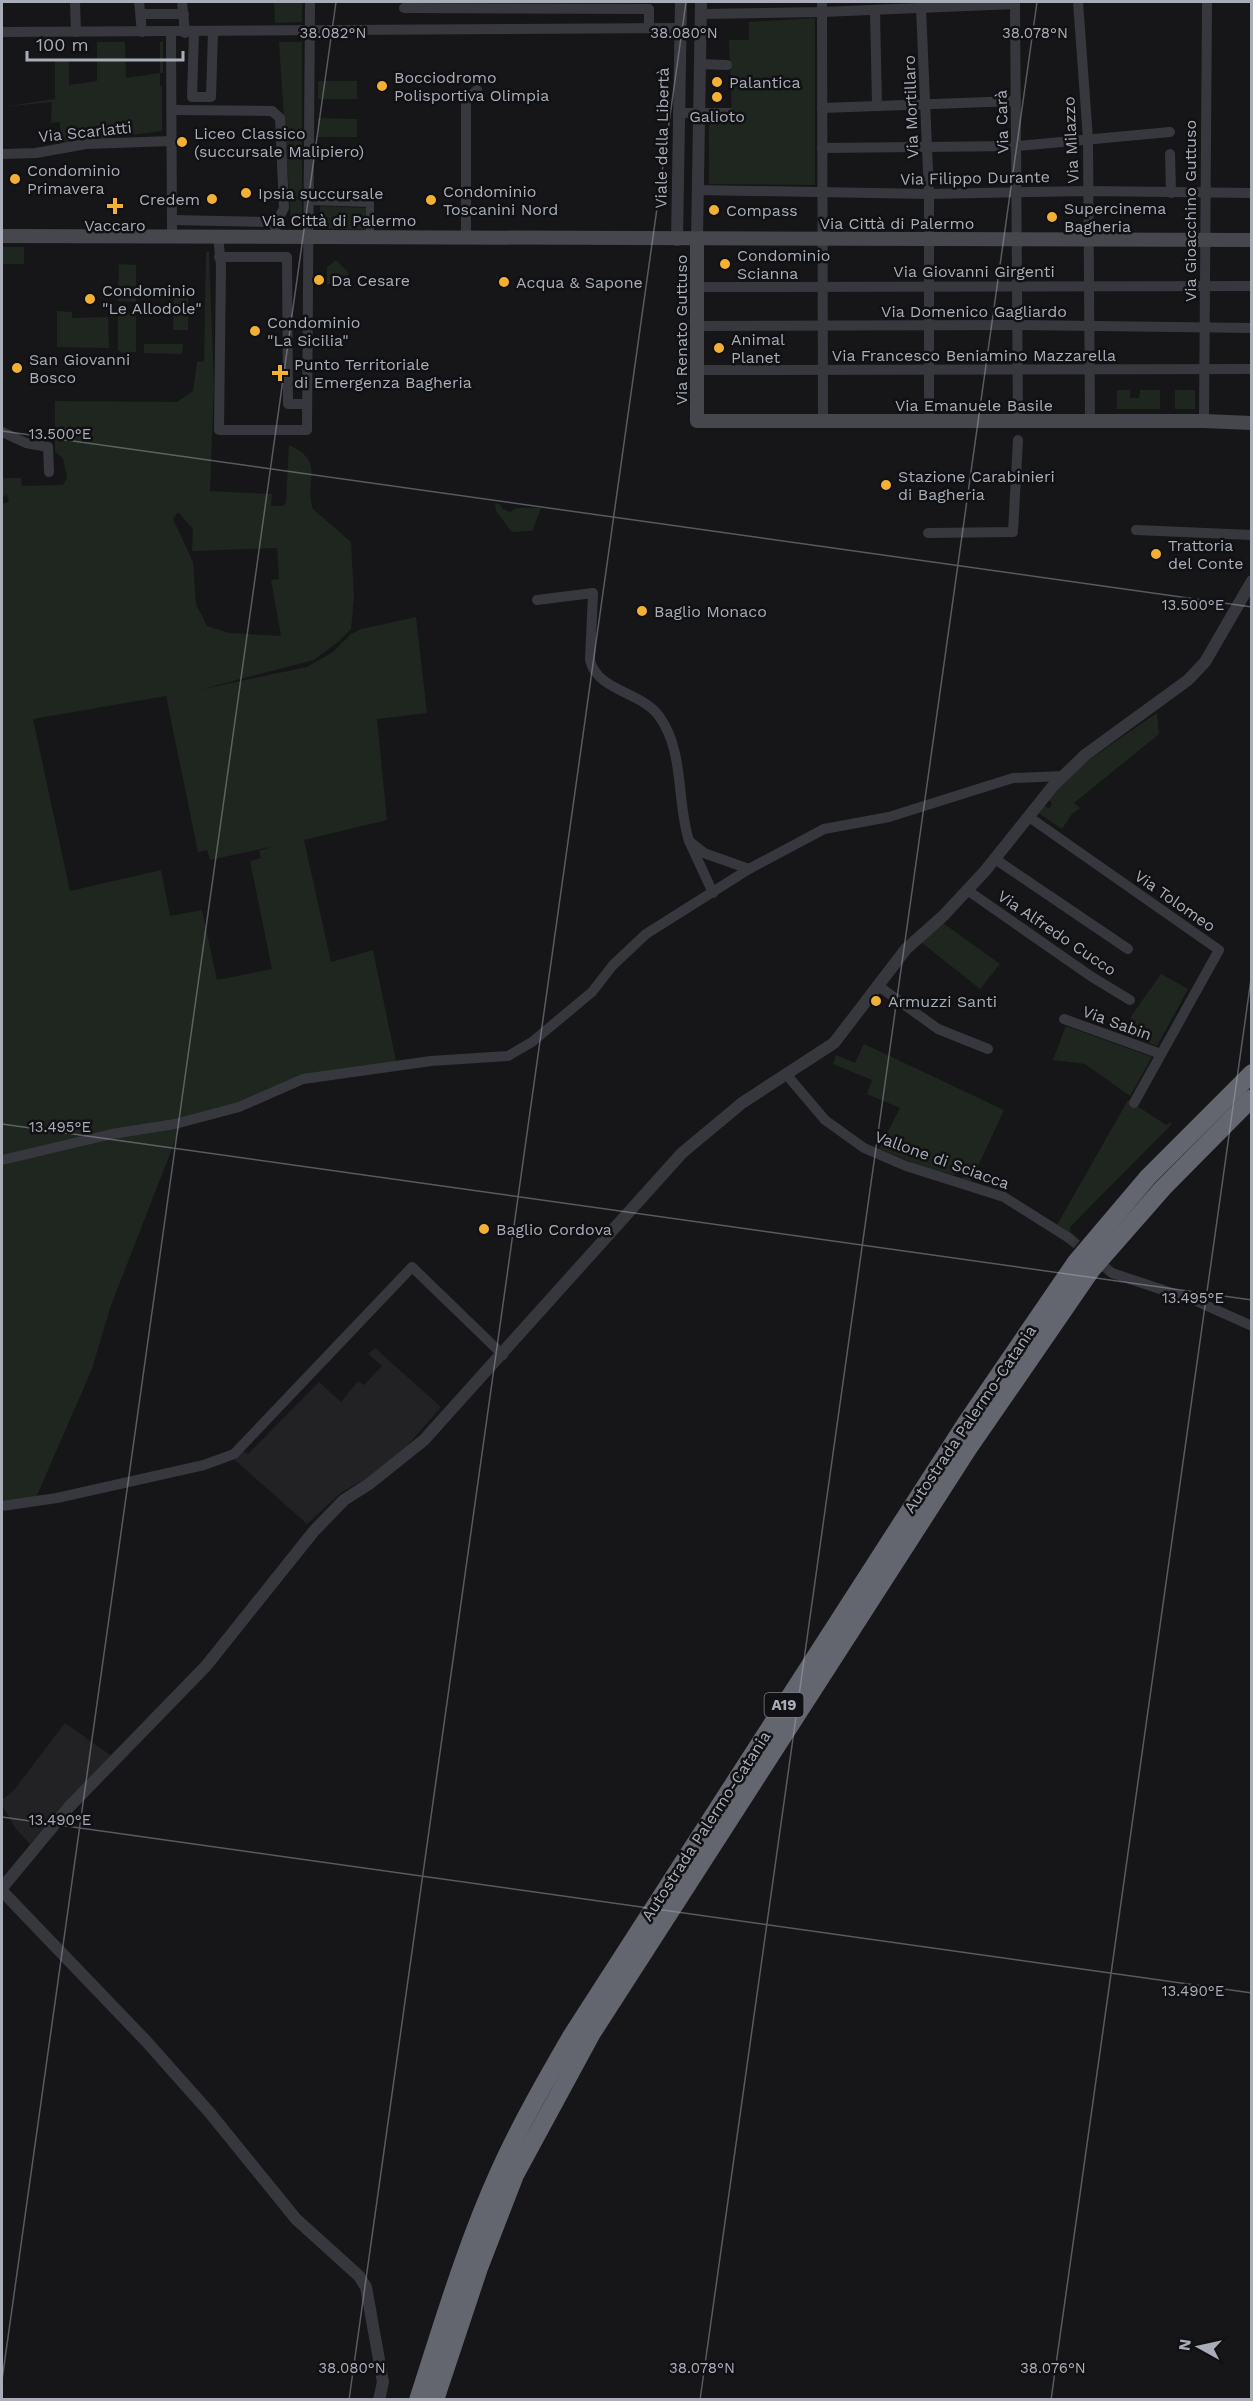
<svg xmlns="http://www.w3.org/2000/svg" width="1253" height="2401" viewBox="0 0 1253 2401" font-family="'Work Sans',sans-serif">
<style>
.built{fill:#222225}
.green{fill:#1e261f;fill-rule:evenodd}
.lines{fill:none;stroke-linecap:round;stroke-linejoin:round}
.minor-tunnel{stroke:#333438;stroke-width:10;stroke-dasharray:10 5;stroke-linecap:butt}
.pedestrian{stroke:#37383d;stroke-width:8}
.minor{stroke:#37383d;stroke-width:10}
.tertiary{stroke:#37383d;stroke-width:12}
.secondary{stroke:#45474d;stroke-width:14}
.motorway{stroke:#63666e;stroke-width:18}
.ticks{fill:none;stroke:#a8adb8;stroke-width:1.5;stroke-opacity:0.45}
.poi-dot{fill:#f2b134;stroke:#111113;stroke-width:2}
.labels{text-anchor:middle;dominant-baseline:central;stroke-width:5;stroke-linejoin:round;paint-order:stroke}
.shield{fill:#111113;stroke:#7b7e86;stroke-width:1.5}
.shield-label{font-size:15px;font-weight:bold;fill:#a8adb8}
.poi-label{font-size:16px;fill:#a8adb8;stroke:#111113;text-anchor:start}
.street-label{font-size:16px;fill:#a8adb8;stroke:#111113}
.ticks-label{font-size:15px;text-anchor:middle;fill:#a8adb8;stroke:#111113;stroke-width:5;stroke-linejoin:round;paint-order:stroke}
</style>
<rect width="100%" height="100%" fill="#161618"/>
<!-- built -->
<g class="built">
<path d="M375 1348 441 1407 407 1446 366 1479 342 1492 307 1524 235 1460 242 1451 248 1454 319 1382 341 1402 358 1381 364 1385 382 1366 368 1354Z"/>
<path d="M65 1723 113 1757 65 1803 30 1844 16 1829 2 1805V1800L14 1790Z"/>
</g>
<!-- green -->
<g class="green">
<path d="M274 2H302V22L275 23Z"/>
<path d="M815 18V185L709 184V120L726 121 732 115 729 40H749V22Z"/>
<path d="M97 42H125L126 78 160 73V42H163V73H160V86H162V131L60 144V122L51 123 52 102 2 107 55 99V59H69V85L97 81Z"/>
<path d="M279 42H302V224L299 228H296V222H291Z"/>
<rect x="318" y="81" width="39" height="18"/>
<path d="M318 118 357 119V137H318Z"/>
<path d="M320 206 367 208V230L322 228 319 224Z"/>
<rect x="2" y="247" width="22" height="17"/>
<path d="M209 251 214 385 210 491 272 494 271 506H283L286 502 289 445C327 462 303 480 313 509L351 542 354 597 351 629 338 642 314 660 202 689 307 667 333 652 351 634 361 629 416 617 427 713 377 719 387 820 304 840 331 962 373 950 397 1066 303 1079 180 1128 110 1308 92 1369 34 1502 2 1506V504L9 502 7 495 2 497V478H21L22 486 63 485 67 478 63 458 55 452V401L177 402 193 391 197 362 204 361 206 252ZM178 512 193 529 192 551 277 548 279 579 271 580 281 636 229 633 207 626 196 604 193 562 173 519ZM166 696 198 852 207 850 210 860 274 846 259 851 261 858 250 861 272 969 217 980 202 910 170 916 161 870 70 891 33 719Z"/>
<path d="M336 260 349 273 343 284H327V267Z"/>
<path d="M119 264 136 265V302L118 301Z"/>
<path d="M174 289H188V330H173Z"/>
<path d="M57 311 72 312V318L108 317 109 348 57 347Z"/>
<path d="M118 313 136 314V352L122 353 118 350Z"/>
<path d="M144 344H183L182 354 144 353Z"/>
<path d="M1117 390H1130V398H1139L1140 390H1160V409H1117Z"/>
<rect x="1175" y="390" width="20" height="19"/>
<path d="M495 504H500L503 509 510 512 516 508H541L532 531 512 532 496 511Z"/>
<path d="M1157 713 1159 734 1074 803 1080 808 1071 815 1062 829 1037 812 1044 806 1049 808 1052 804 1049 800 1074 770Z"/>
<path d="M943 923 1000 964 980 989 921 942Z"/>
<path d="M1161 974 1188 989 1157 1046 1125 1034 1132 1015Z"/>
<path d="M1066 1026 1152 1057 1130 1096 1085 1064 1053 1060Z"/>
<path d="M864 1044 1004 1110 971 1181 962 1179 964 1173 959 1170 954 1175 926 1168 879 1149 900 1108 867 1094 872 1080 833 1064 836 1055 855 1063Z"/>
<path d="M1128 1100 1166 1125 1170 1122 1172 1124 1070 1227 1072 1236 1057 1225Z"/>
</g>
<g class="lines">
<!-- minor-tunnel -->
<path class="minor-tunnel" d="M1069 1238 1112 1273"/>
<!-- pedestrian -->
<path class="pedestrian" d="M308 201 370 203V237"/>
<!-- minor -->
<g class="minor">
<path d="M75 2 76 32"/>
<path d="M139 2 142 32"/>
<path d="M182 2 185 33"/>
<path d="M822 2 823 422"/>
<path d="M1015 2 1018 422"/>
<path d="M1078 2 1088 139 1090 421"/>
<path d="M404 8 649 9V28"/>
<path d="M921 8 929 194V421"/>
<path d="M875 10 877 106"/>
<path d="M141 14H184"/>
<path d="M701 14 822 12 1015 4"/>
<path d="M2 32 680 28"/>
<path d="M171 32 172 235"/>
<path d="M194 32 192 97H211L213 32"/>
<path d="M700 64 727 65"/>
<path d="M822 108 1016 101"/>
<path d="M172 110 272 111 280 118 284 208 275 225 276 236"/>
<path d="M679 113H730"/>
<path d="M822 148 1018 146 1170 132"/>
<path d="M2 154 36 153 86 144 172 141"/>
<path d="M1170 154 1171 193"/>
<path d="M698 190 929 194 1089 191 1252 193"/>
<path d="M172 220 269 222 275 225"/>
<path d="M218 236 221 266 219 430H307L310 2"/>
<path d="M466 237V101L477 90"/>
<path d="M219 257H287L288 404H307"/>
<path d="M697 287 1252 286"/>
<path d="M697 326 1018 325 1252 328"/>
<path d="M697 370 1252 369"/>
<path d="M1204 421 1207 2"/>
<path d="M2 432 26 443 48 447 49 472"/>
<path d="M1136 530 1252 535"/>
<path d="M928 533 1013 532 1018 440"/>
<path d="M537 600 593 593 590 660C597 691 642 692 659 716 685 752 676 800 689 841"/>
<path d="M1029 817 1219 950 1134 1103"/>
<path d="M995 859 1128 949"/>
<path d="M967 890 1092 977 1130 1000"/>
<path d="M713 893 689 841 704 853 749 869"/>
<path d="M877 985 938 1029 988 1049"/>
<path d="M1064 1019 1161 1054"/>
<path d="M786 1074 825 1120 864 1148 906 1166 1004 1197 1069 1238"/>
<path d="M2 1160 112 1134 175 1124 239 1107 303 1079 431 1061 508 1056 532 1042 592 992 613 965 646 934 749 869 824 829 889 817 1013 778 1063 776"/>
<path d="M1112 1273 1196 1301 1252 1326"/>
<path d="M2 1506 57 1498 204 1465 234 1454 412 1267 503 1355"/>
</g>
<!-- tertiary -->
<g class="tertiary">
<path d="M697 239 701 2"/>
<path d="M677 240 681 2"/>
<path d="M2 1888 69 1807 206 1666 314 1531 344 1500 369 1484 424 1440 682 1153 742 1103 834 1043 906 949 943 916 985 871 1053 786 1085 755 1188 680 1205 662 1252 581"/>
<path d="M2 1891 146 2041 210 2113 296 2219 359 2276 366 2287 383 2382 379 2400"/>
</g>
<!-- secondary -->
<g class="secondary">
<path d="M2 236 1252 240"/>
<path d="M697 239V421H1204L1252 423"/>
</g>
<!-- motorway -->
<g class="motorway">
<path d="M418 2400C443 2323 466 2245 499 2172 520 2125 546 2080 572 2035L966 1423 1076 1262 1148 1177 1252 1073"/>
<path d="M435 2400 479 2268 515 2175 592 2033 968 1449 1092 1269 1163 1188 1252 1098"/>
</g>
</g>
<!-- ticks -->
<path class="ticks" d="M2 431 1252 607M2 1124 1252 1300M2 1817 1252 1993M2 2380 336 2M349 2400 686 2M700 2400 1037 2M1051 2400 1252 972"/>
<!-- markers -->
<g class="poi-dot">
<circle cx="717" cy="82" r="6"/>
<circle cx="382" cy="86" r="6"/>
<circle cx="717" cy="97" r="6"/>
<circle cx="182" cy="142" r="6"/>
<circle cx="15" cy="179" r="6"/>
<circle cx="246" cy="193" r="6"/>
<circle cx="212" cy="199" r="6"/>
<circle cx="431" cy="200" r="6"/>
<path d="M112 197h6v6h6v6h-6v6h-6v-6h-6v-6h6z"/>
<circle cx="714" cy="210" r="6"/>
<circle cx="1052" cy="217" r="6"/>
<circle cx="725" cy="264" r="6"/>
<circle cx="319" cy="280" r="6"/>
<circle cx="504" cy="282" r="6"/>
<circle cx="90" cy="299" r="6"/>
<circle cx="255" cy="331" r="6"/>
<circle cx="719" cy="348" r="6"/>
<circle cx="17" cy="368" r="6"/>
<path d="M277 364h6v6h6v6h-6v6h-6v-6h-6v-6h6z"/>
<circle cx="886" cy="485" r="6"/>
<circle cx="1156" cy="554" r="6"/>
<circle cx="642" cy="611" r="6"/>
<circle cx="876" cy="1001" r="6"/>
<circle cx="484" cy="1229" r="6"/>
</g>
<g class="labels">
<!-- shield labels -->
<rect class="shield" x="764.5" y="1693" width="39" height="24" rx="4.5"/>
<g class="shield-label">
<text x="784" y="1705">A19</text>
</g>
<!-- poi labels -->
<g class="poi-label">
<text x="394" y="77">Bocciodromo<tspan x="394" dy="18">Polisportiva Olimpia</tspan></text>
<text x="729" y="82">Palantica</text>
<text x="717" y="116" text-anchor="middle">Galioto</text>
<text x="194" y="133">Liceo Classico<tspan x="194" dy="18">(succursale Malipiero)</tspan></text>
<text x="27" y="170">Condominio<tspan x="27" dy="18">Primavera</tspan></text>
<text x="443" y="191">Condominio<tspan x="443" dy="18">Toscanini Nord</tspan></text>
<text x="258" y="193">Ipsia succursale</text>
<text x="200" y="199" text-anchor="end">Credem</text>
<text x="1064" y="208">Supercinema<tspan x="1064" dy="18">Bagheria</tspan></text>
<text x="726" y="210">Compass</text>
<text x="115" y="225" text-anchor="middle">Vaccaro</text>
<text x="737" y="255">Condominio<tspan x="737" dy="18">Scianna</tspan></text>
<text x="331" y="280">Da Cesare</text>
<text x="516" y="282">Acqua &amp; Sapone</text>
<text x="102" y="290">Condominio<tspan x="102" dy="18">"Le Allodole"</tspan></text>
<text x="267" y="322">Condominio<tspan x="267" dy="18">"La Sicilia"</tspan></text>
<text x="731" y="339">Animal<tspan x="731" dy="18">Planet</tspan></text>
<text x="29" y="359">San Giovanni<tspan x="29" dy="18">Bosco</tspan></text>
<text x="294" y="364">Punto Territoriale<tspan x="294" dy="18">di Emergenza Bagheria</tspan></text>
<text x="898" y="476">Stazione Carabinieri<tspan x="898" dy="18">di Bagheria</tspan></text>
<text x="1168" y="545">Trattoria<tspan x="1168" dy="18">del Conte</tspan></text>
<text x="654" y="611">Baglio Monaco</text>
<text x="888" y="1001">Armuzzi Santi</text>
<text x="496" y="1229">Baglio Cordova</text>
</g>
<!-- street labels -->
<g class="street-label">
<text transform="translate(911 107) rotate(-92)">Via Mortillaro</text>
<text transform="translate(1002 122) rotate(-92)">Via Carà</text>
<text transform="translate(85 132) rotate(-6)">Via Scarlatti</text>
<text transform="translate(662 138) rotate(-89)">Viale della Libertà</text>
<text transform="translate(1071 140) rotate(-93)">Via Milazzo</text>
<text transform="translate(975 178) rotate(-1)">Via Filippo Durante</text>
<text transform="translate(1190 211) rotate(-90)">Via Gioacchino Guttuso</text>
<text x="339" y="220">Via Città di Palermo</text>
<text x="897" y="223">Via Città di Palermo</text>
<text x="974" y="271">Via Giovanni Girgenti</text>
<text x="974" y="311">Via Domenico Gagliardo</text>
<text transform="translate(681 330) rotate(-90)">Via Renato Guttuso</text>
<text x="974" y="355">Via Francesco Beniamino Mazzarella</text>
<text x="974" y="405">Via Emanuele Basile</text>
<text transform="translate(1175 901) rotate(35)">Via Tolomeo</text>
<text transform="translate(1057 933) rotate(34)">Via Alfredo Cucco</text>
<text transform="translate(1117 1023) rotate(20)">Via Sabin</text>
<text transform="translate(942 1160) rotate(20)">Vallone di Sciacca</text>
<text transform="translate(970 1419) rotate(-56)">Autostrada Palermo-Catania</text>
<text transform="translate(706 1826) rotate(-57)">Autostrada Palermo-Catania</text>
</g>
</g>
<g class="ticks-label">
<text x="333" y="38">38.082°N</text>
<text x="684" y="38">38.080°N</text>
<text x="1035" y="38">38.078°N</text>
<text x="60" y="439">13.500°E</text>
<text x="1193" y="610">13.500°E</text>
<text x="60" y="1132">13.495°E</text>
<text x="1193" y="1303">13.495°E</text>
<text x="60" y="1825">13.490°E</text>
<text x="1193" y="1996">13.490°E</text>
<text x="352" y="2373">38.080°N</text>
<text x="702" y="2373">38.078°N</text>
<text x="1053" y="2373">38.076°N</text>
</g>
<!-- border -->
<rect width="1253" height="2401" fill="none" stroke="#a8adb8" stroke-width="6"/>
<!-- north arrow -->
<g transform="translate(1199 2347) rotate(278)" stroke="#111113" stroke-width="4.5" paint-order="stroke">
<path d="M0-4.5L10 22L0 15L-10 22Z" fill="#a8adb8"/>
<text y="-9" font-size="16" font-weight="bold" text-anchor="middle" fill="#a8adb8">N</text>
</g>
<!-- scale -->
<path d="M27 51v9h156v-9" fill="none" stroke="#a8adb8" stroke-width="3"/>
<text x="36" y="51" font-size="18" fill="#a8adb8" stroke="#111113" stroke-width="4.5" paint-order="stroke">100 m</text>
</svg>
